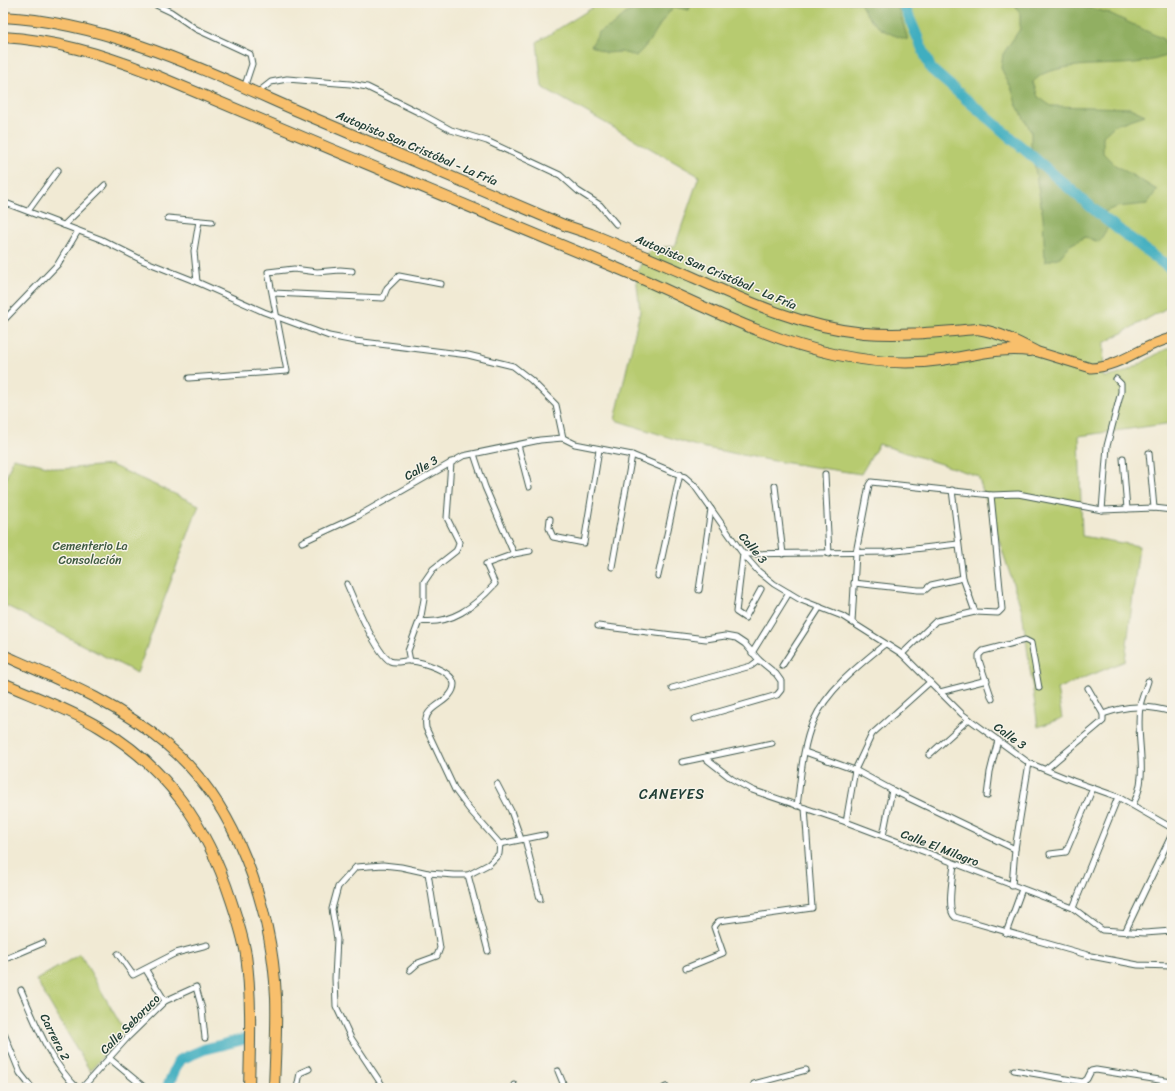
<svg xmlns="http://www.w3.org/2000/svg" width="1175" height="1091" viewBox="0 0 1175 1091" font-family="Sriracha,sans-serif">
<style>
.green{fill:#b7cb6f;stroke:#6b8452}
.forest{fill:#91af62;stroke:#58764b}
.lines{fill:none;stroke-linecap:round;stroke-linejoin:round}
.river{stroke:#41aec0;stroke-width:11}
.minor-casing{stroke:#3e574c;stroke-width:7}
.trunk-casing{stroke:#3e574c;stroke-width:11}
.motorway-casing{stroke:#3e574c;stroke-width:12}
.minor{stroke:#fff;stroke-width:5}
.trunk{stroke:#f8bf6c;stroke-width:9}
.motorway{stroke:#f8bf6c;stroke-width:10}
.labels{text-anchor:middle;dominant-baseline:central;stroke-width:3;stroke-linejoin:round;paint-order:stroke}
.street-label{font-size:12px;fill:#1f3d34;stroke:#f7f3e8}
.park-label{font-size:12px;fill:#3d5940;stroke:#f7f3e8}
.quarter-label{font-size:14px;letter-spacing:1px;fill:#1f3d34;stroke:#f7f3e8}
</style>
<rect width="100%" height="100%" fill="#f7f3e8"/>
<filter id="ink" filterUnits="userSpaceOnUse"><feTurbulence type="fractalNoise" baseFrequency=".025" numOctaves="2"/><feDisplacementMap in="SourceGraphic" scale="8" xChannelSelector="R" yChannelSelector="G"/><feConvolveMatrix kernelMatrix="1 2 1 2 8 2 1 2 1" color-interpolation-filters="sRGB"/></filter>
<filter id="wash" filterUnits="userSpaceOnUse"><feTurbulence type="fractalNoise" baseFrequency=".012" numOctaves="4" result="noise"/><feDisplacementMap in="SourceGraphic" scale="16" xChannelSelector="R" yChannelSelector="G"/><feGaussianBlur stdDeviation="0.9" result="paint"/><feColorMatrix in="noise" values="0 0 0 0 0 0 0 0 0 0 0 0 0 0 0 0 0 1.4 0 .05"/><feComposite in="paint" operator="in"/></filter>
<g filter="url(#wash)">
<rect width="100%" height="100%" fill="#f1ead4"/>
<!-- green -->
<g class="green">
<path d="M591 3H1172V305L1104 343 1103 377C1128 377 1149 355 1172 347V423L1079 436 1082 536 1139 546 1125 661 1057 689 1062 718 1038 727 1022 611 978 476 879 444 861 474 768 460 696 446 615 420 640 311 636 276 644 256 655 248 675 246 699 176 542 87 537 42 592 8Z"/>
<path d="M13 458 60 469 111 465 199 505 137 673 3 604V487Z"/>
<path d="M80 954 125 1032 90 1071 36 980Z"/>
</g>
<!-- forest -->
<g class="forest">
<path d="M644 3H691L689 10 674 7C658 23 653 41 636 56L621 52 606 53 591 46 599 32 613 25 625 14Z"/>
<path d="M860 3H897L908 40C883 32 872 27 860 3Z"/>
<path d="M1014 3H1073L1109 13 1163 39 1172 53C1134 72 1088 58 1048 72 1043 73 1037 78 1033 82L1038 97 1051 106 1130 108 1145 115 1115 125 1103 136V153L1115 165 1157 190 1147 204 1116 207 1102 213 1108 227 1099 242 1085 237 1070 245 1060 257 1045 262 1043 217 1031 145V131L1016 104 1012 90 1001 68 1003 54 1020 29V14Z"/>
</g>
<g class="lines">
<!-- river -->
<g class="river">
<path d="M903 3 931 69 1105 219 1172 270"/>
<path d="M167 1088 179 1060 205 1049 245 1039"/>
</g>
</g>
</g>
<g filter="url(#ink)">
<g class="lines">
<defs>
<g id="minor">
<path d="M152 3 171 12 196 29 250 54 252 64 244 88"/>
<path d="M257 93 271 82 287 79 350 84 367 87 418 112 451 130 487 141 560 175 578 191 600 205 616 224"/>
<path d="M3 202 100 239 144 261 197 282 264 312 329 336 355 341 468 355 513 366 531 380 556 405 563 438"/>
<path d="M28 211 58 170"/>
<path d="M168 218 212 222"/>
<path d="M64 225 105 185"/>
<path d="M197 282 194 251 199 221"/>
<path d="M273 293 383 298 387 288 399 276 441 284"/>
<path d="M3 321 58 264 78 231"/>
<path d="M189 378 287 371 268 272 294 269 317 272 340 270 352 271"/>
<path d="M518 445 529 487"/>
<path d="M1149 453 1154 508"/>
<path d="M474 454 485 487 514 554"/>
<path d="M1123 458 1127 509"/>
<path d="M825 474 829 554"/>
<path d="M775 486 783 554"/>
<path d="M1102 510 1107 446 1121 392V384L1116 379"/>
<path d="M550 519 549 528 553 537 584 543 599 450"/>
<path d="M302 542 358 516 463 456 540 440 563 438 575 444 632 455 685 477 694 485 743 554 758 571 774 584 801 600 842 616 902 654 962 714 1029 763 1073 781 1118 797 1172 828"/>
<path d="M612 567 632 455"/>
<path d="M658 576 680 474"/>
<path d="M854 583 918 590H925L931 585 963 578"/>
<path d="M347 584C353 599 377 654 390 661 396 664 404 660 411 661 422 662 453 671 454 684 454 701 428 705 426 719 425 722 426 726 426 728L455 790 469 809 500 844 499 854 489 864 468 875H454L428 873 401 867 383 865 356 867 338 887 332 909 337 939 335 978 336 1006 351 1038 384 1088"/>
<path d="M761 589 745 618 736 612 743 554 888 552 958 544"/>
<path d="M699 590 711 509"/>
<path d="M975 612 998 613 1002 609 991 495"/>
<path d="M420 621C451 625 474 607 495 584L486 564 514 554 530 551"/>
<path d="M852 622 856 553 869 485 871 482 991 495 1018 494 1102 510 1154 508 1172 510"/>
<path d="M598 626 706 639 725 636 736 638 745 644 759 660 776 674 781 681V690L777 695 694 719"/>
<path d="M752 653 789 593"/>
<path d="M902 654 936 621 975 612 963 578 952 490"/>
<path d="M410 661 408 651 421 616 424 599V582L433 569 456 551 458 547 459 542 447 518 451 462"/>
<path d="M782 666 820 607"/>
<path d="M672 688 751 666 759 660"/>
<path d="M940 692 987 680"/>
<path d="M992 699 979 660V655L983 651 1025 640 1031 643 1039 688"/>
<path d="M1103 714C1127 705 1148 705 1172 712"/>
<path d="M805 752 855 770 892 790"/>
<path d="M929 755 969 719"/>
<path d="M705 758 732 779 752 790 846 822 1073 908 1102 930 1145 933 1172 931"/>
<path d="M682 762 772 743"/>
<path d="M1046 769 1103 721V714L1088 688"/>
<path d="M497 784 511 811 521 839"/>
<path d="M987 796 990 772 998 740"/>
<path d="M1133 804C1150 775 1135 739 1140 707 1141 698 1146 689 1148 681"/>
<path d="M797 806C801 778 802 747 813 722 827 690 859 665 885 644"/>
<path d="M846 822 855 770 872 734 930 682"/>
<path d="M883 836 892 790 1015 849"/>
<path d="M525 839 540 899"/>
<path d="M500 844 544 835"/>
<path d="M1050 854 1066 852 1093 788"/>
<path d="M954 864C953 876 946 911 955 917L1091 956 1138 965 1172 966"/>
<path d="M468 875 488 951"/>
<path d="M1012 886 1015 849 1029 763"/>
<path d="M1073 908 1118 797"/>
<path d="M1126 930 1172 834"/>
<path d="M1006 933 1022 889"/>
<path d="M118 954 133 975 176 953 207 945"/>
<path d="M3 960 43 943"/>
<path d="M686 968 723 953 714 927 719 921 812 908 805 808"/>
<path d="M146 970 165 1001"/>
<path d="M410 970 418 963 437 956 440 948 428 873"/>
<path d="M21 990C37 1026 49 1060 77 1088"/>
<path d="M3 1031 20 1073 32 1088"/>
<path d="M109 1058 145 1088"/>
<path d="M1014 1070 1083 1082 1087 1079 1091 1071 1096 1070 1172 1082"/>
<path d="M558 1071 565 1088"/>
<path d="M514 1085V1088"/>
<path d="M82 1088 128 1037 165 1001 196 987 202 1009 205 1038"/>
<path d="M297 1088 300 1073 309 1069"/>
<path d="M664 1088 666 1087"/>
<path d="M755 1088 754 1084 806 1070"/>
</g>
<path id="trunk" d="M1035 351 1091 368C1121 367 1143 344 1172 338"/>
<g id="motorway">
<path d="M3 17C112 23 210 73 309 116 394 153 479 189 564 225L591 234C626 248 660 263 695 278 750 303 804 327 864 333 902 336 939 332 977 329 998 332 1016 341 1035 351"/>
<path d="M3 37C54 40 101 54 148 72 305 138 461 204 619 269 691 299 761 339 838 355 872 362 907 365 941 360 971 356 999 347 1030 351"/>
<path d="M3 655C60 680 119 704 167 745 237 803 272 909 276 997 277 1027 275 1058 274 1088"/>
<path d="M3 683C35 697 69 709 99 727 167 767 207 826 231 900 237 918 243 936 246 955 252 999 250 1044 249 1088"/>
</g>
</defs>
<!-- minor casing -->
<use href="#minor" class="minor-casing"/>
<!-- trunk casing -->
<use href="#trunk" class="trunk-casing"/>
<!-- motorway casing -->
<use href="#motorway" class="motorway-casing"/>
<!-- minor -->
<use href="#minor" class="minor"/>
<!-- trunk -->
<use href="#trunk" class="trunk"/>
<!-- motorway -->
<use href="#motorway" class="motorway"/>
</g>
</g>
<g class="labels">
<!-- street labels -->
<g class="street-label">
<text transform="translate(417 148) rotate(23)">Autopista San Cristóbal - La Fría</text>
<text transform="translate(716 272) rotate(23)">Autopista San Cristóbal - La Fría</text>
<text transform="translate(421 468) rotate(-30)">Calle 3</text>
<text transform="translate(753 548) rotate(50)">Calle 3</text>
<text transform="translate(1010 736) rotate(36)">Calle 3</text>
<text transform="translate(940 848) rotate(21)">Calle El Milagro</text>
<text transform="translate(130 1024) rotate(-45)">Calle Seboruco</text>
<text transform="translate(55 1037) rotate(63)">Carrera 2</text>
</g>
<!-- park labels -->
<g class="park-label">
<text x="90" y="546">Cementerio La<tspan x="90" dy="14">Consolación</tspan></text>
</g>
<!-- quarter labels -->
<g class="quarter-label">
<text x="672" y="794">CANEYES</text>
</g>
</g>
<!-- margin -->
<rect width="1175" height="1091" fill="none" stroke="#f7f3e8" stroke-width="16"/>
</svg>
